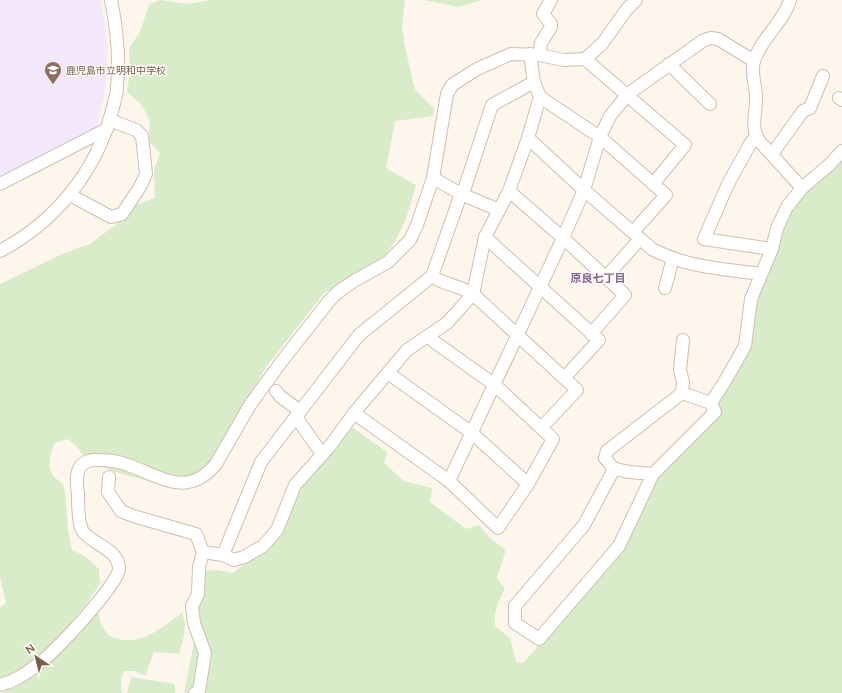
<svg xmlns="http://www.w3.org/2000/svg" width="842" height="693" viewBox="0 0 842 693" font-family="Lato,'Noto Sans JP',sans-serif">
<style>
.education{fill:#f3e8fa}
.green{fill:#d8ecc9}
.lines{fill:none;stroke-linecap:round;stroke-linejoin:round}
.minor-casing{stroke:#d1beb0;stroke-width:14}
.minor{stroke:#fff;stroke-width:12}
.labels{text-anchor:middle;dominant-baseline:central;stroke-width:3;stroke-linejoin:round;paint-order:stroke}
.education-label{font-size:10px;fill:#785e54;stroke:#fffaf3;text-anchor:start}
.neighbourhood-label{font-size:11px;font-weight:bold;fill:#846695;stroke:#fffaf3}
</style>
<rect width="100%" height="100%" fill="#fdf6ec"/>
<!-- education -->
<path class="education" d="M0 0H101L105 25 108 53 105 93 95 131 0 179Z"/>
<!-- green -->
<g class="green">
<path d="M160 0 188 4 211 0H405L402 27 405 47 415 90 434 108 433 116 395 121 386 168 416 185 406 219 395 242 385 255 374 265 324 293 267 366 213 456 206 472 178 488C151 481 112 474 88 460 81 456 79 445 67 439L55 443 51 452 49 467 53 476 62 483 65 491 68 530 72 550 85 556 99 569 100 584 87 603 46 653 17 673 0 679V608L6 603 0 577V284L62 254 90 244 125 218 133 206 155 198 154 170 160 153 148 141 150 121 142 105 127 92 130 71 129 48 140 32 149 5Z"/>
<path d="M423 0H482L459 7Z"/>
<path d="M842 157V693H184L194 642 190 625 204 571 217 570 233 573 264 548 297 487 349 425 387 452 384 463 404 481 432 488 430 502 466 529 479 525 492 540 506 550 497 578 505 589C497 603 494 611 495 626L510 638 516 662 523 663 575 604 656 476 701 430 721 412 718 401 749 350 758 294 784 226 792 207 809 186Z"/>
<path d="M97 610 101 624 108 635C113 637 118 640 123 640 146 643 165 625 182 613 188 625 183 641 179 654L154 652 145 676 135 671H124L121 680 122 693H2C42 679 70 642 97 610Z"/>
<path d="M131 677 175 684V693H127Z"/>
</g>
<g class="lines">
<defs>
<g id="minor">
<path d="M790 0C784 22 761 38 754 61 750 74 757 87 756 100 756 115 750 128 760 142L802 188"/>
<path d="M539 55 541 43 551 27V24L543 14 551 0"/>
<path d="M585 59 685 145 653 184"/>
<path d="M669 64 710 104"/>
<path d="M540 97 600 137 666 195 633 232"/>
<path d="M839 98 842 100"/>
<path d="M756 136 750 144 728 184 704 239 772 249"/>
<path d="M528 138 584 190 652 249C685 267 724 269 761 274"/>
<path d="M772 154 803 111 810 108 823 76"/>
<path d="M433 178 461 194 499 210"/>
<path d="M0 184 107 129"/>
<path d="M509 191 563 238 625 295 591 334"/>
<path d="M70 195 111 217 122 214 140 187 146 174 142 136 136 130 109 120"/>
<path d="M485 237 599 340 564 378"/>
<path d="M0 251C55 222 96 172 112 111 114 103 117 95 117 87 120 57 117 29 111 0"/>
<path d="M432 276C443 285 460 285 473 294L577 390 541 428"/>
<path d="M606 277 640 239"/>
<path d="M665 288 673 258"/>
<path d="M388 373 472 433 528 484"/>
<path d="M276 391 281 397 300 411"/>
<path d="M682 393 711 403 715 412 653 474 619 546 539 639 515 623V606L584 525 614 469 605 458 607 451Z"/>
<path d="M682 393 683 382 680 370 683 340"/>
<path d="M711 403 725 381 745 346 751 299 772 249 777 228 787 207 802 188 829 165 842 151"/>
<path d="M354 413 449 481 498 528 528 484 553 439 495 385 436 343 428 336"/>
<path d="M296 417 322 454"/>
<path d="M614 469 630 472 653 474"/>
<path d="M109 477 108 492 121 511 133 516 196 534 203 552 223 555 234 560 244 557 263 546 277 530 295 485 330 446 354 413 407 350 447 323 473 294 485 237 509 191 528 138 540 97 534 82 530 54"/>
<path d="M449 481 563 238 584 190 600 137 610 116 628 94 704 40 711 38 718 39 754 61"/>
<path d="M223 555 261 462 359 335 432 276 461 194 465 187 492 105 534 82"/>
<path d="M0 685C13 682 27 673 37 665 53 654 118 585 119 569 119 548 91 545 82 530 78 522 78 504 78 494 77 486 75 475 80 467 83 462 92 459 98 460 109 460 118 461 128 465 160 476 187 499 216 464L250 405 282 361 329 301 338 292 354 281 388 262 410 240 417 225 433 178 447 94 452 85 477 69 511 54 539 55 564 60 585 59 602 44 627 9 636 0"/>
<path d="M195 693 199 691 205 653 194 623 192 606 198 594 199 567 203 552"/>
</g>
</defs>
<!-- minor casing -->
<use href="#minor" class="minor-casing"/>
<!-- minor -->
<use href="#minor" class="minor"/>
</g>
<!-- icons -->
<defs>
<symbol id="school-pin" viewBox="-11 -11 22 30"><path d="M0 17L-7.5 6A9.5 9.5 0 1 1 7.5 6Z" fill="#8d6e63" stroke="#fffaf3"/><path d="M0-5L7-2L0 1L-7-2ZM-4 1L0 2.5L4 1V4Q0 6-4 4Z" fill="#fff"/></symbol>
</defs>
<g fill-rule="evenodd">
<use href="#school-pin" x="43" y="60" width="20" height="27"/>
</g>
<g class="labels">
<!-- education labels -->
<g class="education-label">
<text x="66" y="70">鹿児島市立明和中学校</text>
</g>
<!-- neighbourhood labels -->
<g class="neighbourhood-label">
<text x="598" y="277">原良七丁目</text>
</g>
</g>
<!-- north arrow -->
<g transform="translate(36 657) rotate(325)" stroke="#fffaf3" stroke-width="3" paint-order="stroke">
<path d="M0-3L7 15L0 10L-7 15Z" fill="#7a5c4d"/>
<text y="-6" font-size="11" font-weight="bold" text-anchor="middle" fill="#7a5c4d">N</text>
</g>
</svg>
